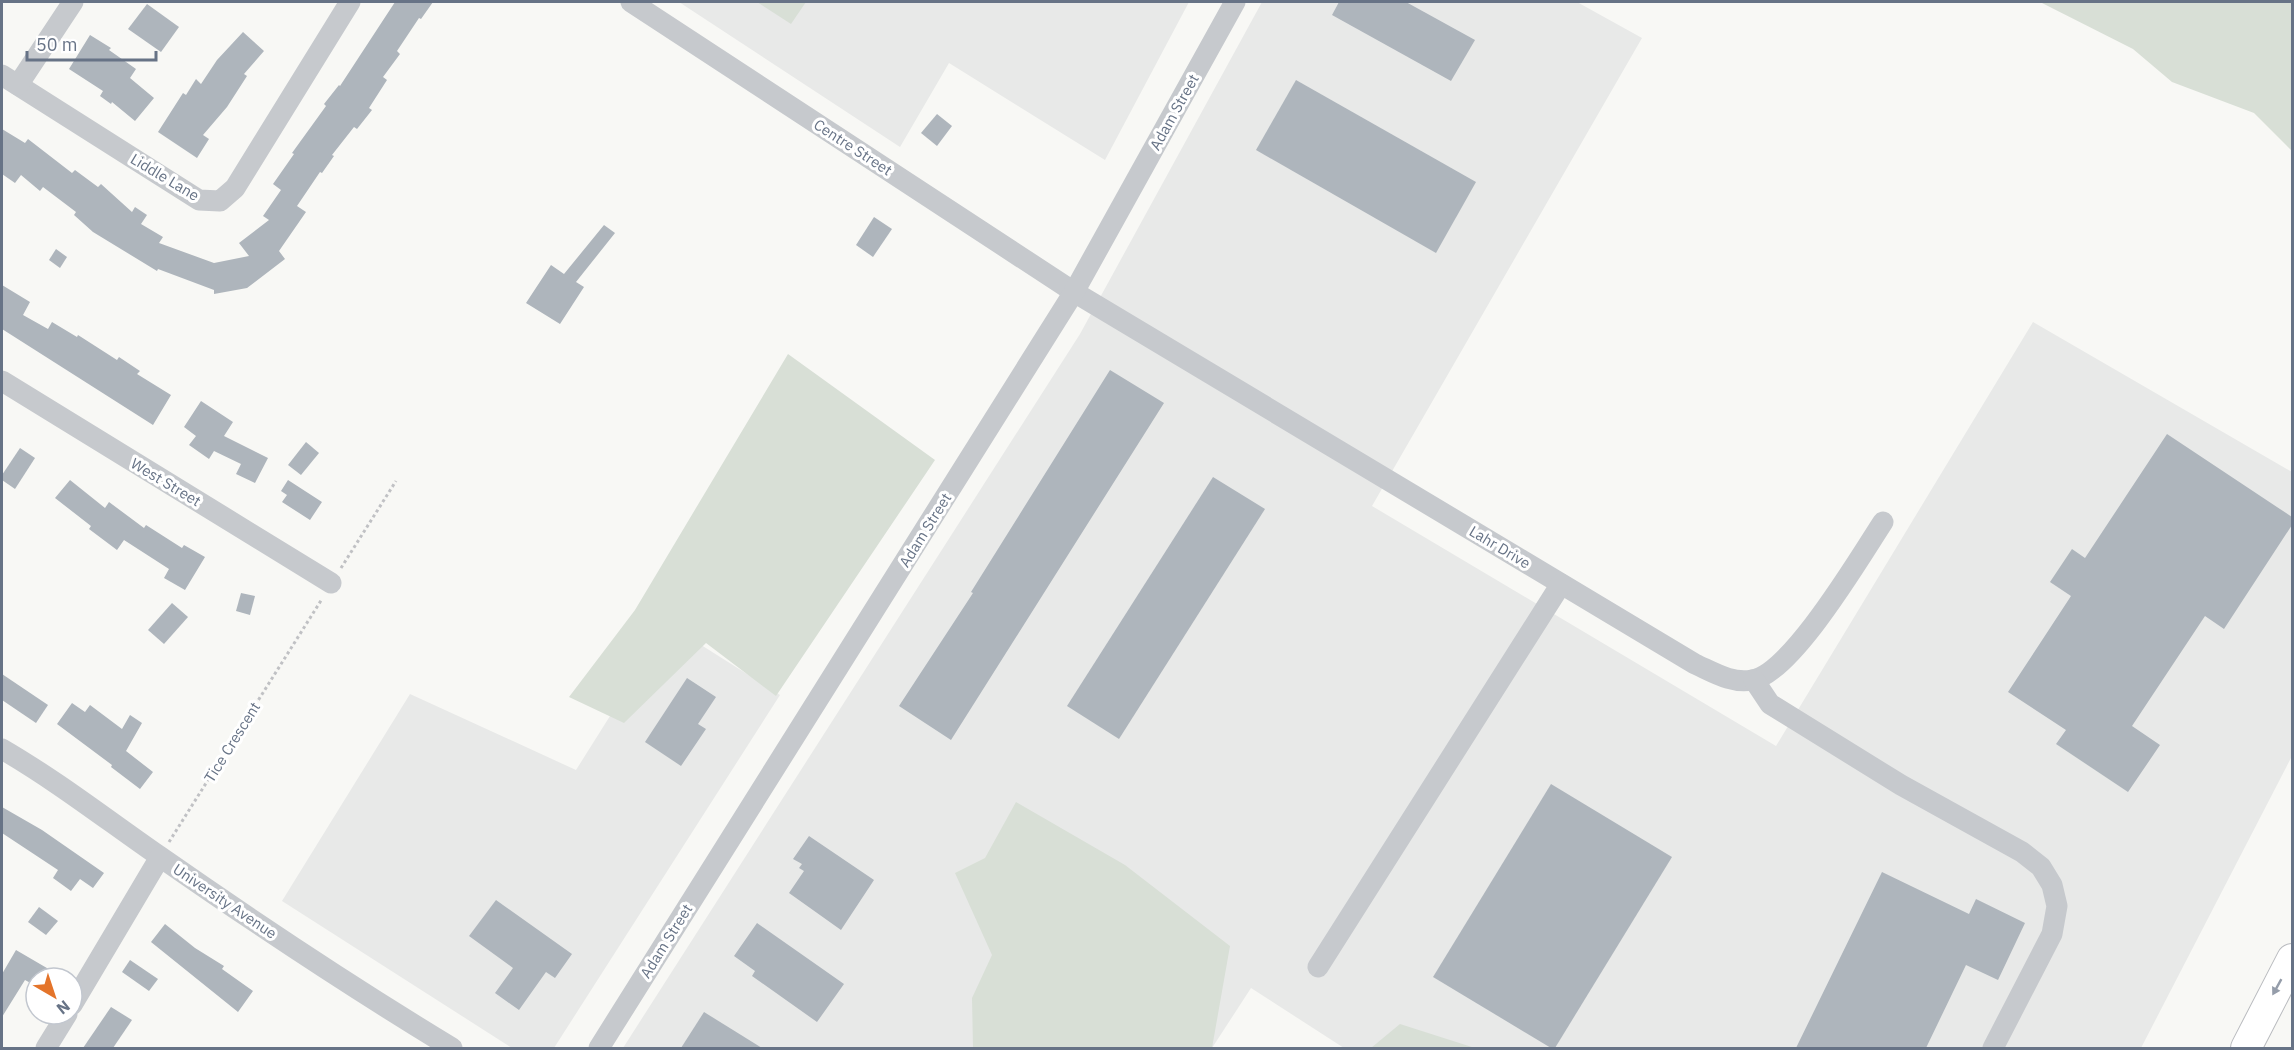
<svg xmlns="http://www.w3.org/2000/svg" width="2294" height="1050" viewBox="0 0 2294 1050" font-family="'IBM Plex Sans',sans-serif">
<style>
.built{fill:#e8e9e8}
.green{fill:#d8dfd6}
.building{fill:#aeb5bc}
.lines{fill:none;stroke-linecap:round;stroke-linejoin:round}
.highway-casing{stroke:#b9bbbf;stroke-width:32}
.path{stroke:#c0c1c4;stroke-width:3;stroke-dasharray:3 3;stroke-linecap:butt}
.minor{stroke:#c6c9cd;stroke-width:21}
.highway{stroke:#fff;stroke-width:30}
.oneway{fill:#959daa}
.labels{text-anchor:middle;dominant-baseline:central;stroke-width:6;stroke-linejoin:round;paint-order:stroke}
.street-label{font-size:15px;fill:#677386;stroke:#fff}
</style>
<rect width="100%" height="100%" fill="#f8f8f5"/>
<!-- built -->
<g class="built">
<path d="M679 2H1189L1105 160 949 63 900 147Z"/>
<path d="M1262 2H1577L1642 38 1372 506 1776 746 2033 322 2292 472V756L2141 1048H1344L1251 988 1212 1048H623L1080 334Z"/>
<path d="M668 624 780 695 554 1048H512L282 901 410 694 576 770Z"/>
</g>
<!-- green -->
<g class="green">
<path d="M757 2H806L791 24Z"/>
<path d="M2040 2H2292V151L2254 113 2172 82 2133 49Z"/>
<path d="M788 354 935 460 776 696 706 643 624 723 569 697 635 610Z"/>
<path d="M1016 802 1125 865 1230 946 1212 1048H973L972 998 992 955 955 873 985 858Z"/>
<path d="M1400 1024 1475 1048H1371Z"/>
</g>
<!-- building -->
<g class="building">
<path d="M395 2H433L421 19 419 18 397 51 400 54 383 77 387 80 369 108 372 110 357 129 354 127 332 155 334 156 322 173 320 172 297 206 306 212 279 251 285 259 247 288 214 294V290L158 269 157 271 93 232 74 215 76 212 43 187 40 191 21 175 15 183 2 174V129L25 143 28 139 72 173 75 170 98 187 101 184 132 212 135 207 147 215 141 224 163 237 159 243 214 263 249 256 239 243 269 220 263 216 281 190 273 184 294 154 292 153 326 106 324 104 339 85 340 86Z"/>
<path d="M1339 2H1406L1475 40 1451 81 1332 15Z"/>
<path d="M147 4 179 27 161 52 128 29Z"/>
<path d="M243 32 264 51 244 74 247 76 227 107 203 135 209 139 197 158 158 132 183 93 186 95 196 79 201 84 217 60Z"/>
<path d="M90 35 111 48 109 50 136 69 130 78 154 98 135 121 112 102 111 104 100 96 103 91 69 69Z"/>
<path d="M1296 80 1476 182 1436 253 1256 150Z"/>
<path d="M937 114 952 126 937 146 921 133Z"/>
<path d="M874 217 892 229 873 257 856 245Z"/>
<path d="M604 225 615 233 576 282 584 287 560 324 526 303 551 265 564 274Z"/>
<path d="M56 249 67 257 60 268 49 260Z"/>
<path d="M2 285 30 302 23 315 48 329 52 322 77 337 78 335 117 360 119 357 140 371 137 374 171 395 153 425 2 329Z"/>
<path d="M1110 370 1164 403 951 740 899 706 973 593 971 592Z"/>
<path d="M201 401 233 422 224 436 268 458 255 483 236 474 241 464 214 451 209 459 189 445 196 436 184 427Z"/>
<path d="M2167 434 2292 517V525L2224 629 2205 616 2132 726 2160 745 2128 792 2056 744 2066 730 2008 692 2071 596 2050 582 2072 549 2085 558Z"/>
<path d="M306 442 319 453 301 475 288 465Z"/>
<path d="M20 448 35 458 15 489 2 480V475Z"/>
<path d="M1213 477 1265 509 1119 739 1067 706Z"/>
<path d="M70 480 105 508 109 502 144 528 146 525 182 548 184 545 205 557 185 590 164 578 169 569 124 540 117 550 89 529 91 526 55 498Z"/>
<path d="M288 480 322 502 310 520 282 502 287 495 281 491Z"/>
<path d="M241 593 255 596 250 615 236 611Z"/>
<path d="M172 603 188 617 164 644 148 630Z"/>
<path d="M2 674 48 705 36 723 2 700Z"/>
<path d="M687 678 716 697 698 724 706 729 681 766 645 742Z"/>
<path d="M72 703 85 712 90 705 122 729 130 715 142 723 126 751 153 772 140 789 111 767 112 765 57 724Z"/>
<path d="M1551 784 1672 857 1555 1048H1551L1433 977Z"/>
<path d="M2 807 42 830 104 873 93 888 80 879 71 891 53 878 58 870 2 833Z"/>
<path d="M809 836 874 880 841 930 789 893 804 871 799 868 802 864 793 859Z"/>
<path d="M1882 872 1969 914 1976 899 2025 923 1998 980 1966 965 1926 1048H1796Z"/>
<path d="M496 900 572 954 555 978 546 972 519 1010 495 993 513 968 469 936Z"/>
<path d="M39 907 58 921 46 935 28 922Z"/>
<path d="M757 923 844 984 817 1022 752 976 755 971 734 956Z"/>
<path d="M165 924 195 948 224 966 222 969 253 991 238 1012 151 942Z"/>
<path d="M16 950 64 978H36V986L25 980 2 1017V974Z"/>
<path d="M130 960 158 979 149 991 122 972Z"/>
<path d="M111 1007 132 1020 113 1048H83Z"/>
<path d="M704 1012 762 1048H681Z"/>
</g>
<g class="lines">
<defs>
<path id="highway" d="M2246 1048 2292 959"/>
</defs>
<!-- highway casing -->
<use href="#highway" class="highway-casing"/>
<!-- path -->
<g class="path">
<path d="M341 568 396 481"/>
<path d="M169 842 322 599"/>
</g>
<!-- minor -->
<g class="minor">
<path d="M631 2 1074 292 1695 664C1713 672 1732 684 1752 680 1791 674 1860 557 1883 522"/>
<path d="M2 75 199 200 220 201 235 188 350 2"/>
<path d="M18 85 73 2"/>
<path d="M2 381 331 583"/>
<path d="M1754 680 1770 704 1901 785 2022 852 2041 867 2052 885 2057 906 2052 934 1993 1048"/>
<path d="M2 749C57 781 107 820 159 856 255 923 353 988 452 1048"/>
<path d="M1318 967 1561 584"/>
<path d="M72 1005 160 857"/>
<path d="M46 1048 67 1014"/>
<path d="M599 1048 1074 292 1235 2"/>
</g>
<!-- highway -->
<use href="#highway" class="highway"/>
</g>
<!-- one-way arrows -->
<defs><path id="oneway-solid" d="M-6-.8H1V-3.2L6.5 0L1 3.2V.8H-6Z" transform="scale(1.5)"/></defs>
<use class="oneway" href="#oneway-solid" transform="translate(2277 987) rotate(119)"/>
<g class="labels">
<!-- street labels -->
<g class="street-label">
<text transform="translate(1174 112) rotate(-61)">Adam Street</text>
<text transform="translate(853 147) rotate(33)">Centre Street</text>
<text transform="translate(165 177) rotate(31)">Liddle Lane</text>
<text transform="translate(166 482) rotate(31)">West Street</text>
<text transform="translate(925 530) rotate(-58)">Adam Street</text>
<text transform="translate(1500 547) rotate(31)">Lahr Drive</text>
<text transform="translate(232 742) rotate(-58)">Tice Crescent</text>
<text transform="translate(225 901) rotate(34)">University Avenue</text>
<text transform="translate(666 941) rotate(-58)">Adam Street</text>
</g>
</g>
<!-- border -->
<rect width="2294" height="1050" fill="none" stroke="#677386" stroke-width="6"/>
<!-- north arrow -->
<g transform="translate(54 996) rotate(141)"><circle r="28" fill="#ffffff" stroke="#c2c7cf" stroke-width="1.5"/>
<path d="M0-4.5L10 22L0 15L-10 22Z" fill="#e4742a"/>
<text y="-9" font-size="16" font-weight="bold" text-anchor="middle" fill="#677386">N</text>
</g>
<!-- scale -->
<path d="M27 51v9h129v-9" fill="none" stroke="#677386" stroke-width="3"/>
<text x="36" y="51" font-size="18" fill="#677386" stroke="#ffffff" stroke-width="4.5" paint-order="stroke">50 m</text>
</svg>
